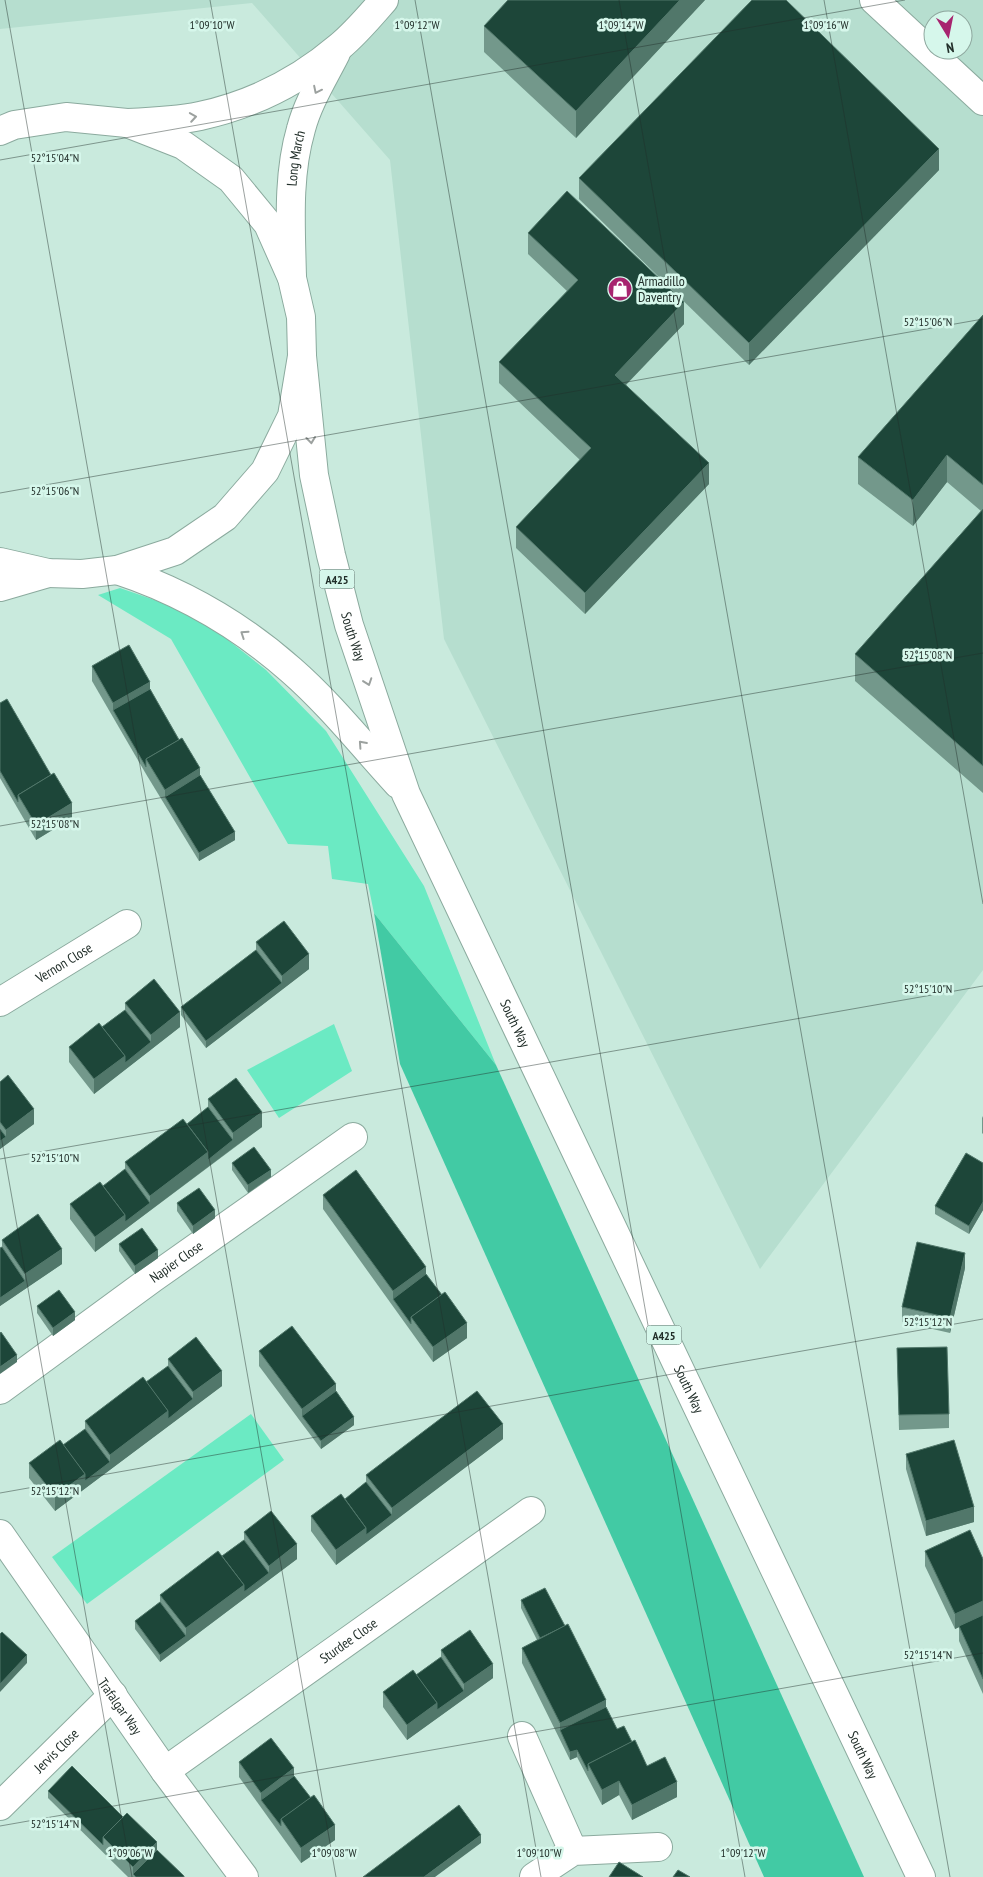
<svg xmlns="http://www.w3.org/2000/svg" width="983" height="1877" viewBox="0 0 983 1877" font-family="'PT Sans Narrow',sans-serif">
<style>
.built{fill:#b6decf;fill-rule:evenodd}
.green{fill:#6beac3}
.forest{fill:#42caa4}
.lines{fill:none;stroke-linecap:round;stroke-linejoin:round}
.street-casing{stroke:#8baa9e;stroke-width:30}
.secondary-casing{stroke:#8baa9e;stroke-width:30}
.primary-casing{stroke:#8baa9e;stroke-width:30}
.street{stroke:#fff;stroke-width:28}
.secondary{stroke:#fff;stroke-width:28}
.primary{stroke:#fff;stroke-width:28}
.wall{fill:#73988b}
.shaded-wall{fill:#51776a}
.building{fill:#1d4639;stroke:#51776a}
.oneway{stroke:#9ca19f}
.ticks{fill:none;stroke:#222f2a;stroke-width:1;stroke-opacity:0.45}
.labels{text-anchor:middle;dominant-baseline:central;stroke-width:5;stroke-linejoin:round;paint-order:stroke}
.shield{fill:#d6f7eb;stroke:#586b64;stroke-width:1}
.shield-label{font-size:12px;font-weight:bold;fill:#222f2a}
.street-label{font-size:14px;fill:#222f2a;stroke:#d6f7eb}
.poi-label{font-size:14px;fill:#222f2a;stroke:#d6f7eb;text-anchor:start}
.ticks-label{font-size:12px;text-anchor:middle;fill:#222f2a;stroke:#d6f7eb;stroke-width:5;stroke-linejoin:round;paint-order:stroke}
</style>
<rect width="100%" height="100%" fill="#c9eadd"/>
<!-- built -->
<path class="built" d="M0 0H983V970L760 1269 444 639 390 160 252 3 0 29ZM933 20H963V50H933Z"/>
<!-- green -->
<g class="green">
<path d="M120 588 195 614 266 670 326 731 424 886 496 1065 374 913 368 884 332 879 328 846 288 844 171 639 98 595Z"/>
<path d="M334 1024 352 1071 279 1118 247 1070Z"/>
<path d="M251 1414 284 1460 87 1604 52 1557Z"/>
</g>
<!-- forest -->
<path class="forest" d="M374 913 496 1065 864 1877H764L400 1064Z"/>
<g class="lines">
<defs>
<g id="street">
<path d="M874 0 983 101"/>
<path d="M127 123C151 122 176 121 200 116 251 105 299 81 339 47 356 33 370 16 384 0"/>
<path id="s1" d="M292 278C291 228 287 177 301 129 308 102 324 77 336 53"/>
<path id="s2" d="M0 1002 127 924"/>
<path id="s3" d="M0 1390 153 1278 353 1137"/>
<path id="s4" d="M0 1534 165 1771 244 1877"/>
<path d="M522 1736 573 1851"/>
<path id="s5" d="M165 1771 531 1511"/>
<path id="s6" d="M0 1806 113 1695"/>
<path d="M534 1877 573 1851 658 1847"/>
</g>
<path id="secondary" d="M0 587 48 573"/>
<g id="primary">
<path d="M0 131 14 125 66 117 127 123 183 145 231 179 268 224 292 278 301 317 302 356 292 416 265 471 225 517 175 551 117 570 82 574 48 573 0 562"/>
<path id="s7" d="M302 356 314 475 331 555 349 625 406 794 921 1877"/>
<path d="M117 570C181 591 240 625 291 670 330 704 363 746 398 784"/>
</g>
</defs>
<!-- street casing -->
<use href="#street" class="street-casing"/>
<!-- secondary casing -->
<use href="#secondary" class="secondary-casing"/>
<!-- primary casing -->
<use href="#primary" class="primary-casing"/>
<!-- street -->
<use href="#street" class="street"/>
<!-- secondary -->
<use href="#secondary" class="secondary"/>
<!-- primary -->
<use href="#primary" class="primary"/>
</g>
<!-- wall -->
<g class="wall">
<path d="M705 0 576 138 484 52V26Z"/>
<path d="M939 170 749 365 579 199V178Z"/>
<path d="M528 233 684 324 626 385 709 484 585 614 516 548V527L580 460 499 383V362L567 291 528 254Z"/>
<path d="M983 315V793L855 681V654L981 511 947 482 913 526 858 484V457Z"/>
<path d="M92 666 150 689 200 775 235 840 199 861 146 774 92 681Z"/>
<path d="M0 703 72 818 36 840 0 778Z"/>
<path d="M256 942 309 969 206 1048 181 1015V1007L256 950Z"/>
<path d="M125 1003 180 1027 94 1094 69 1062V1047L102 1027 125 1010Z"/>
<path d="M0 1082 34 1124 0 1149Z"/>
<path d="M208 1099 262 1127 95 1252 70 1219V1204L103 1186 125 1169V1162L187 1124 208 1107Z"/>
<path d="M983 1116V1134L982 1133V1118Z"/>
<path d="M232 1163 271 1177 248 1193 232 1170Z"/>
<path d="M983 1163V1210L969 1234 935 1214V1206Z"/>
<path d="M323 1195 426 1274 467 1338 433 1362 323 1209Z"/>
<path d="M177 1203 215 1218 193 1234 177 1211Z"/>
<path d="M2 1240 62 1264 0 1306V1248L2 1247Z"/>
<path d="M119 1244 158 1258 135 1274 119 1251Z"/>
<path d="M965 1268 950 1333 902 1322V1307Z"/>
<path d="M37 1306 75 1320 53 1336 37 1313Z"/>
<path d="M897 1348 949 1414V1428L899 1430Z"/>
<path d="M259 1351 336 1391 354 1425 321 1449 259 1366Z"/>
<path d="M168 1359 222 1386 55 1511 29 1478V1463L63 1445 85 1429V1421L146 1382 168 1366Z"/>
<path d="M503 1439 336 1565 311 1531V1516L345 1499 366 1482V1475Z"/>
<path d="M906 1454 974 1522 926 1536 906 1469Z"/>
<path d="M244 1532 297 1559 160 1662 135 1629V1621L160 1602V1595L222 1556 244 1540Z"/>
<path d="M925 1551 983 1559V1694L959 1641V1627L955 1629 925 1566Z"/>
<path d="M521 1600 606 1707 617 1729 632 1742 647 1766 677 1797 632 1820 619 1795 602 1805 577 1757 570 1760 522 1663V1648L537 1640 521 1608Z"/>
<path d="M441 1650 493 1678 407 1740 383 1707V1692L416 1675 441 1657Z"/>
<path d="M239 1762 294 1776 335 1840 301 1863 239 1777Z"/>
<path d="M48 1791 157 1850 184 1877H128L48 1798Z"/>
</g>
<!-- shaded-wall -->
<g class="shaded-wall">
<path d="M680 0H705L576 138V111Z"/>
<path d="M939 149V170L749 365V343Z"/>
<path d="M684 302V324L615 396V375Z"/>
<path d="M947 455V482L913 526V500Z"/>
<path d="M709 463V484L585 614V593Z"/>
<path d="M150 682V697L113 710V703Z"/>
<path d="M200 768V783L165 797V790Z"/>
<path d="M72 803V818L36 840V825Z"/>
<path d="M235 832V840L199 861V853Z"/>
<path d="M309 954V969L206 1048V1041L282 983V976Z"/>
<path d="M180 1012V1027L94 1094V1079L125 1056 151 1042V1035Z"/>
<path d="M34 1109V1124L0 1149V1141L6 1137V1130Z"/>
<path d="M262 1112V1127L233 1148V1133Z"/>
<path d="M233 1140V1148L95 1252V1237L125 1215 150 1203V1196L208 1152Z"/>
<path d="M271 1170V1177L248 1193V1185Z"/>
<path d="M983 1202V1210L969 1234V1226Z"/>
<path d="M215 1210V1218L193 1234V1226Z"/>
<path d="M62 1249V1264L0 1306V1298L25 1281V1274Z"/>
<path d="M158 1250V1258L135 1274V1266Z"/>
<path d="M965 1253V1268L950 1333V1318Z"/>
<path d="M426 1267V1282L393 1299V1291Z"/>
<path d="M75 1312V1320L53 1336V1328Z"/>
<path d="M467 1323V1338L433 1362V1347Z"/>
<path d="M17 1355V1362L0 1374V1367Z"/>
<path d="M222 1371V1386L55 1511V1496L85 1474 110 1462V1455L168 1411 193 1399V1392Z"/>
<path d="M336 1384V1399L302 1416V1424V1409Z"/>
<path d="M354 1417V1425L321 1449V1441Z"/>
<path d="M503 1424V1439L392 1523V1508Z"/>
<path d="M974 1507V1522L926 1536V1521Z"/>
<path d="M392 1515V1523L336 1565V1550L366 1528Z"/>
<path d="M297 1544V1559L160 1662V1655L186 1636V1628L244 1585 269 1573V1566Z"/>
<path d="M983 1601V1616L955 1629V1614Z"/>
<path d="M27 1655V1663L0 1692V1677Z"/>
<path d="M493 1664V1678L407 1740V1725L437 1703 464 1691V1684Z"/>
<path d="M606 1700V1715L560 1730V1723Z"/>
<path d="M577 1750V1757L570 1760V1752Z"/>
<path d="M294 1768V1783L261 1800V1808V1793Z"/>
<path d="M619 1781V1795L602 1805V1790Z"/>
<path d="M677 1782V1797L632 1820V1805Z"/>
<path d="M335 1825V1840L301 1863V1848Z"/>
<path d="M481 1835V1843L435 1877H424Z"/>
<path d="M157 1842V1857L133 1874V1877V1867Z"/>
</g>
<!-- building -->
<g class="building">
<path d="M508 0H680L576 111 484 26Z"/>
<path d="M752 0H786L939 149 749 343 579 178Z"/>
<path d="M567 191 684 302 615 375 709 463 585 593 516 527 591 448 499 362 578 280 528 233Z"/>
<path d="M983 315V485L947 455 913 500 858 457Z"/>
<path d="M983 509V766L855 654Z"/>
<path d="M129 645 150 682 113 703 92 666Z"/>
<path d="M150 689 179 740 146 759V767L113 710Z"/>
<path d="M7 699 51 775 18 795V802L0 771V703Z"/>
<path d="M182 738 200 768 165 790 146 759Z"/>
<path d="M54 773 72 803 36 825 18 795Z"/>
<path d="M200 775 235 832 199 853 165 797Z"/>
<path d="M284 921 309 954 282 976 256 942Z"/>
<path d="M256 950 282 983 206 1041 181 1007Z"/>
<path d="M154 979 180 1012 151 1035 125 1003Z"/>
<path d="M125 1010 151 1042 125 1063V1056L102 1027Z"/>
<path d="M99 1023 125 1056 94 1079 69 1047Z"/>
<path d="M8 1075 34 1109 6 1130 0 1122V1082Z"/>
<path d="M236 1078 262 1112 233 1133 208 1099Z"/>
<path d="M208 1107 233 1140 208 1160V1152L187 1124Z"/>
<path d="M183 1119 208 1152 150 1196 125 1162Z"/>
<path d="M0 1129 6 1137 0 1141Z"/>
<path d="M254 1147 271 1170 248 1185 232 1163Z"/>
<path d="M966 1153 983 1163V1202L969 1226 935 1206Z"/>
<path d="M125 1169 150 1203 125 1222V1215L103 1186Z"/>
<path d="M356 1170 426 1267 393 1291 323 1195Z"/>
<path d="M100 1182 125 1215 95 1237 70 1204Z"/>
<path d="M199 1188 215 1210 193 1226 177 1203Z"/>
<path d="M38 1214 62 1249 25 1274 2 1240Z"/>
<path d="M142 1228 158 1250 135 1266 119 1244Z"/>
<path d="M917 1242 965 1253 950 1318 902 1307Z"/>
<path d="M2 1247 25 1281 0 1298V1248Z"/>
<path d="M426 1274 442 1295 411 1317V1324L393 1299Z"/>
<path d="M59 1290 75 1312 53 1328 37 1306Z"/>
<path d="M445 1292 467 1323 433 1347 411 1317Z"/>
<path d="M292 1326 336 1384 302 1409 259 1351Z"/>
<path d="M1 1332 17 1355 0 1367V1333Z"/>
<path d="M196 1337 222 1371 193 1392 168 1359Z"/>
<path d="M947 1347 949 1414 899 1415 897 1348Z"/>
<path d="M168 1366 193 1399 168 1419V1411L146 1382Z"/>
<path d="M143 1377 168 1411 110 1455 85 1421Z"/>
<path d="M336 1391 354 1417 321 1441 302 1416Z"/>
<path d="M477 1391 503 1424 392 1508 366 1475Z"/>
<path d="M85 1429 110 1462 85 1481V1474L63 1445Z"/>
<path d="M60 1440 85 1474 55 1496 29 1463Z"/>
<path d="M954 1440 974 1507 926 1521 906 1454Z"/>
<path d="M366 1482 392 1515 366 1535V1528L345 1499Z"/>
<path d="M341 1494 366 1528 336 1550 311 1516Z"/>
<path d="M271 1511 297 1544 269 1566 244 1532Z"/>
<path d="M970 1530 983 1559V1601L955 1614 925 1551Z"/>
<path d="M244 1540 269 1573 244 1592V1585L222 1556Z"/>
<path d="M218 1551 244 1585 186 1628 160 1595Z"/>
<path d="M545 1588 565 1626 540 1638 521 1600Z"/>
<path d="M160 1602 186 1636 160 1655 135 1621Z"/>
<path d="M983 1615V1679L959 1626Z"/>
<path d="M568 1624 606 1700 560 1723 522 1648Z"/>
<path d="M470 1630 493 1664 464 1684 441 1650Z"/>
<path d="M2 1632 27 1655 0 1684V1634Z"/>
<path d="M441 1657 464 1691 437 1710V1703L416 1675Z"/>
<path d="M413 1670 437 1703 407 1725 383 1692Z"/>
<path d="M606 1707 617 1729 624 1726 632 1742 588 1764V1771L577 1750 570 1752 560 1730Z"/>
<path d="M271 1738 294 1768 261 1793 239 1762Z"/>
<path d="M635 1740 647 1766 665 1757 677 1782 632 1805 619 1781 602 1790 588 1764Z"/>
<path d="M72 1766 123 1817 103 1837V1845L48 1791Z"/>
<path d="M294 1776 311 1798 281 1819V1826L261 1800Z"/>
<path d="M314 1795 335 1825 301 1848 281 1819Z"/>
<path d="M459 1805 481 1835 424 1877H363Z"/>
<path d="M127 1813 157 1842 133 1867 103 1837Z"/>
<path d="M157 1850 184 1876V1877H136L133 1874Z"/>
<path d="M619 1862 643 1877H609Z"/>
<path d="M678 1870 690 1877H673Z"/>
</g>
<!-- one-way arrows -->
<defs><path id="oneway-chevron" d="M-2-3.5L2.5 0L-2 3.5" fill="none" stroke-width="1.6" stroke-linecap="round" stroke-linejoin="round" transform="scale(1.25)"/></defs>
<g class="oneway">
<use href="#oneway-chevron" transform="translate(317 90) rotate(116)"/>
<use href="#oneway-chevron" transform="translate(193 117) rotate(-9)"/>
<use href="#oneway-chevron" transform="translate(311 440) rotate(84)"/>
<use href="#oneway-chevron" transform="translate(244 634) rotate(-146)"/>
<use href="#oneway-chevron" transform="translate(368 682) rotate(71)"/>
<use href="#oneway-chevron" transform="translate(362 744) rotate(-132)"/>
</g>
<!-- ticks -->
<path class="ticks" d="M5 0 336 1877M210 0 541 1877M415 0 745 1877M619 0 950 1877M824 0 983 904M0 160 905 0M0 493 983 319M0 826 983 653M0 1130 132 1877M0 1159 983 986M0 1493 983 1319M0 1826 983 1653"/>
<!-- icons -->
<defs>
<symbol id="shop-disc" viewBox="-11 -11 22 22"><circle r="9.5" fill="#a7246f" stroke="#d6f7eb"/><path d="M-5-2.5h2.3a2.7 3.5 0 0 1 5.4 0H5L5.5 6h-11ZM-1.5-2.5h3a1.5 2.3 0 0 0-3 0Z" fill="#fff"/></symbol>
</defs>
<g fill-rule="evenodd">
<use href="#shop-disc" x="606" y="275" width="28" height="28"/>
</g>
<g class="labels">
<!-- shield labels -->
<g class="shield">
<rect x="319.5" y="569.5" width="35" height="19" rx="4"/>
<rect x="646.5" y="1325.5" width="35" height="19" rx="4"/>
</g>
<g class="shield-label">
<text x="337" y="579">A425</text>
<text x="664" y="1335">A425</text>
</g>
<!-- street labels -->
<g class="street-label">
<text stroke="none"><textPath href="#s1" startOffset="120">Long March</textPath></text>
<text stroke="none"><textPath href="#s7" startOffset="286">South Way</textPath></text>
<text stroke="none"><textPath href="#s2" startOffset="75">Vernon Close</textPath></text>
<text stroke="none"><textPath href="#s7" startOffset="706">South Way</textPath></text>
<text stroke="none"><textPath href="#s3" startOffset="218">Napier Close</textPath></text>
<text stroke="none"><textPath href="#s7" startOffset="1111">South Way</textPath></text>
<text stroke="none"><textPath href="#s5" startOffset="225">Sturdee Close</textPath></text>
<text stroke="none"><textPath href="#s4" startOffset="210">Trafalgar Way</textPath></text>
<text stroke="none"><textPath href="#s6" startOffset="79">Jervis Close</textPath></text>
<text stroke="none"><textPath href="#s7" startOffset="1516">South Way</textPath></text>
</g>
<!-- poi labels -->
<g class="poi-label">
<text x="638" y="281">Armadillo<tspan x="638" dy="16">Daventry</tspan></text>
</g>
</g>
<g class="ticks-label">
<text x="212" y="29">1°09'10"W</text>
<text x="417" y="29">1°09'12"W</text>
<text x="621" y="29">1°09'14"W</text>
<text x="826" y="29">1°09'16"W</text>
<text x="55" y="162">52°15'04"N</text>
<text x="928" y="326">52°15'06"N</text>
<text x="55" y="495">52°15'06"N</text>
<text x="928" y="659">52°15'08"N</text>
<text x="55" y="828">52°15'08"N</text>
<text x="928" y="993">52°15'10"N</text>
<text x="55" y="1162">52°15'10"N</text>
<text x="928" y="1326">52°15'12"N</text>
<text x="55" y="1495">52°15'12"N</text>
<text x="928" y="1659">52°15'14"N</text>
<text x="55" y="1828">52°15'14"N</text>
<text x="130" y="1857">1°09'06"W</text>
<text x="334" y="1857">1°09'08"W</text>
<text x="539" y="1857">1°09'10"W</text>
<text x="743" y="1857">1°09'12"W</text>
</g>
<!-- north arrow -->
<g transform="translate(948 35) rotate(170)"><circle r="24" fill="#d6f7eb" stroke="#8ea79e"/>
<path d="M0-4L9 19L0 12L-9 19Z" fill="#a7246f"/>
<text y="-8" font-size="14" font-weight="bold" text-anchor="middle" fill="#222f2a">N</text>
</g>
</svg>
